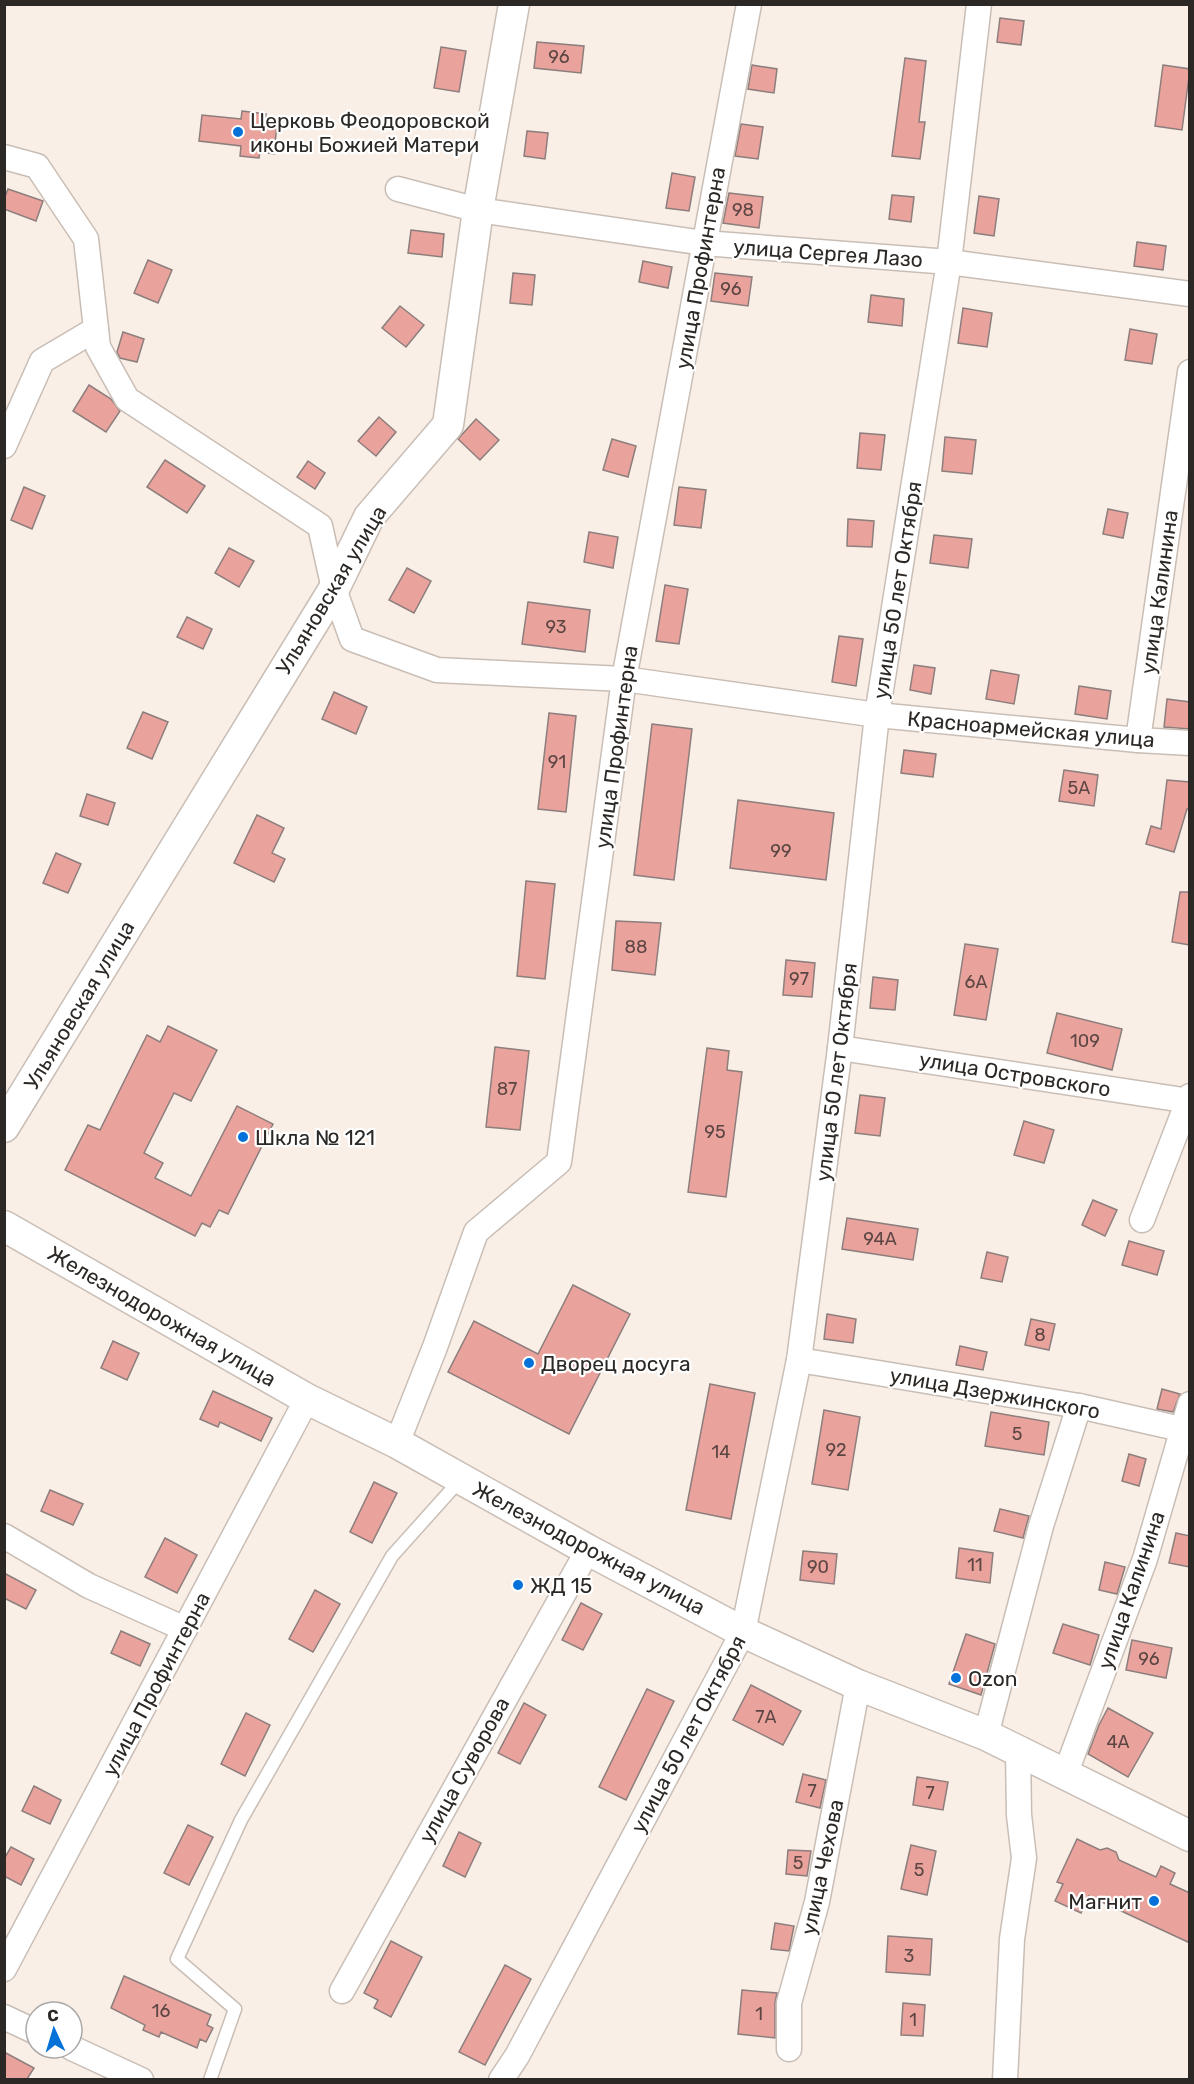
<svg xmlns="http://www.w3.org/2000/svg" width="1194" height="2084" viewBox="0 0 1194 2084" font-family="Rubik,sans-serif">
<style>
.building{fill:#eaa29c;stroke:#8c7e7d;stroke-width:1.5}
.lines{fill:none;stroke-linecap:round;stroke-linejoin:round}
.service-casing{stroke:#c9beb6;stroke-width:15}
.minor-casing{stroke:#c9beb6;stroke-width:27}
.tertiary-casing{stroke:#c9beb6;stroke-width:33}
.service{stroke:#fff;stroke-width:12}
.minor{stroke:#fff;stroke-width:24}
.tertiary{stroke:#fff;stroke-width:30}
.poi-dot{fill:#0572da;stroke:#fff;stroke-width:2}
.labels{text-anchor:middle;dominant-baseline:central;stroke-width:4.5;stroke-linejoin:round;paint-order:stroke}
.number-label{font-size:18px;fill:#5c4643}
.poi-label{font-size:21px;fill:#2c2825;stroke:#fff;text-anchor:start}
.street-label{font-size:21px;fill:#2c2825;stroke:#fff}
</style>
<rect width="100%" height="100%" fill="#faefe7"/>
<!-- building -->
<g class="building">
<path d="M1000 18 1024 21 1021 45 997 42Z"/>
<path d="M537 42 584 46 581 73 534 68Z"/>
<path d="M441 47 466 51 459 92 434 88Z"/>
<path d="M905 58 926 61 919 122H925L920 159 892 156Z"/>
<path d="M752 65 777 69 774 93 748 89Z"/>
<path d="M1163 65 1190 69 1182 130 1155 126Z"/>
<path d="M242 111 266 114 265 123 277 124 274 154 260 152 259 158 240 156 241 146 199 141 202 115 241 119Z"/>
<path d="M741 124 763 127 758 159 735 156Z"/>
<path d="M527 131 548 133 545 159 524 156Z"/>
<path d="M672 173 695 177 689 211 666 208Z"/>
<path d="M8 189 43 201 36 221 4 209V199Z"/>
<path d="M729 193 763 197 759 228 723 223Z"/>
<path d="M892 195 914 197 911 222 889 219Z"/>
<path d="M979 196 999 199 994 236 974 233Z"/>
<path d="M411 230 444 234 442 257 408 253Z"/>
<path d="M1137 242 1166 246 1163 270 1134 266Z"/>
<path d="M148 260 172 270 158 303 134 293Z"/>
<path d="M643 261 672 267 668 288 639 282Z"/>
<path d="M513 273 535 275 532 305 510 303Z"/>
<path d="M715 273 752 277 748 306 711 301Z"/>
<path d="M871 295 904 299 902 326 868 322Z"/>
<path d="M400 306 424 325 406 347 382 328Z"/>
<path d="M963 308 992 313 987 347 958 343Z"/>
<path d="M1130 329 1157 334 1152 364 1125 360Z"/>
<path d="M123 332 144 339 137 362 120 358 117 352Z"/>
<path d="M89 385 111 399 120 411 106 432 73 411Z"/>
<path d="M379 417 396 432 376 456 358 441Z"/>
<path d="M476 419 499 440 480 460 458 439Z"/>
<path d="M860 433 885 435 881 470 857 468Z"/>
<path d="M945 437 976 440 972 474 942 471Z"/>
<path d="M612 439 636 446 628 477 603 470Z"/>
<path d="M165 460 205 486 187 513 147 487Z"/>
<path d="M308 461 325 473 315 489 297 477Z"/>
<path d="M24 487 45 496 32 529 11 520Z"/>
<path d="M679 487 706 490 701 528 674 525Z"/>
<path d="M1108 509 1128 513 1123 538 1103 534Z"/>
<path d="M848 519 874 521 872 547 847 546Z"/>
<path d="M589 532 618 537 613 568 584 562Z"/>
<path d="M934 535 972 539 968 568 930 563Z"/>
<path d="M229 548 254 561 239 587 215 573Z"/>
<path d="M407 568 431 581 414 613 389 600Z"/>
<path d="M665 585 688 589 679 644 656 641Z"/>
<path d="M528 602 590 610 585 652 522 644Z"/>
<path d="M187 617 212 629 203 649 177 637Z"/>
<path d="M839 636 863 639 856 686 832 682Z"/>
<path d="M914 665 935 668 931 694 910 690Z"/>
<path d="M991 670 1019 675 1014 704 986 699Z"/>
<path d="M1079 686 1111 691 1107 719 1075 714Z"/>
<path d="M334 692 367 707 356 734 322 719Z"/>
<path d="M1167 699 1190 702V729L1164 727Z"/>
<path d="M143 712 168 722 152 759 127 748Z"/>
<path d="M549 713 576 716 566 812 538 809Z"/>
<path d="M652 724 692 729 674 880 634 875Z"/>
<path d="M904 750 936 754 933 777 901 773Z"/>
<path d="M1064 770 1098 775 1094 806 1059 801Z"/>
<path d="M1167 780 1190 782V809H1187L1174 852 1146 844 1151 826 1161 829Z"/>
<path d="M87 794 115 803 108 825 80 816Z"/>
<path d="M738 800 834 813 826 880 730 868Z"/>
<path d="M257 815 284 828 272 853 285 859 274 882 234 863Z"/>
<path d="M56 853 81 864 68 893 43 883Z"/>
<path d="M526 881 555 884 545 979 517 976Z"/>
<path d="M1180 892H1190V945L1172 942Z"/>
<path d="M616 921 661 923 655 975 612 970Z"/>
<path d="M965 944 998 949 986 1020 954 1015Z"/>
<path d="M786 960 815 963 812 997 783 995Z"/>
<path d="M873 977 898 980 895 1010 870 1008Z"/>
<path d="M1057 1013 1122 1029 1112 1070 1047 1053Z"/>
<path d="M168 1026 217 1050 191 1101 174 1093 144 1153 163 1163 155 1178 191 1196 237 1106 273 1124 228 1214 219 1210 210 1227 202 1223 195 1236 65 1170 88 1125 100 1130 147 1035 160 1042Z"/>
<path d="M495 1047 529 1051 520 1130 486 1127Z"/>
<path d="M707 1048 729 1051 727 1070 742 1072 726 1197 688 1192Z"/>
<path d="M860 1095 885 1098 880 1136 855 1133Z"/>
<path d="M1024 1121 1054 1130 1044 1163 1014 1155Z"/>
<path d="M1093 1200 1117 1210 1105 1236 1082 1225Z"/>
<path d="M847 1218 918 1229 913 1260 842 1249Z"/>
<path d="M1129 1241 1164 1251 1157 1275 1122 1265Z"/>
<path d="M987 1252 1008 1257 1002 1282 981 1278Z"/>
<path d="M573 1285 630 1314 569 1434 448 1372 474 1321 538 1354Z"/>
<path d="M827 1314 856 1319 853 1343 824 1339Z"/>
<path d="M1031 1319 1055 1324 1049 1350 1025 1345Z"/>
<path d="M113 1341 139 1353 127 1380 101 1368Z"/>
<path d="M960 1346 987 1352 983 1370 956 1365Z"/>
<path d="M710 1384 755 1393 731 1519 686 1510Z"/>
<path d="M1162 1389 1180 1394 1173 1412 1157 1409Z"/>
<path d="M213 1391 272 1418 261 1441 220 1422 218 1427 200 1419Z"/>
<path d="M824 1410 860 1417 848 1490 812 1484Z"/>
<path d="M991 1412 1049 1422 1044 1455 985 1446Z"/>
<path d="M1129 1454 1146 1459 1139 1486 1122 1481Z"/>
<path d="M374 1482 397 1493 372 1543 350 1532Z"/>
<path d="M50 1490 83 1504 73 1525 41 1511Z"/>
<path d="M1000 1509 1029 1516 1023 1538 994 1531Z"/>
<path d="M1176 1533 1190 1536V1567L1169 1563Z"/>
<path d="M165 1538 197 1555 177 1593 145 1577Z"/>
<path d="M959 1548 993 1553 990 1583 956 1578Z"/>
<path d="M803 1551 837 1554 834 1584 800 1580Z"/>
<path d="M1105 1562 1125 1567 1117 1594 1099 1590Z"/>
<path d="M4 1573 36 1590 26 1609 4 1598Z"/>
<path d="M315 1590 340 1604 313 1652 289 1639Z"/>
<path d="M581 1603 602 1614 583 1650 562 1640Z"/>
<path d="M1063 1624 1099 1635 1090 1665 1053 1653Z"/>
<path d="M121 1631 150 1644 140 1666 111 1653Z"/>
<path d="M966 1634 995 1644 981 1695 949 1684Z"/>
<path d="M1132 1640 1172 1648 1166 1678 1126 1670Z"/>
<path d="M751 1685 801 1711 783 1745 733 1720Z"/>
<path d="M647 1689 674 1701 626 1800 599 1787Z"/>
<path d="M524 1703 546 1715 520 1764 498 1753Z"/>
<path d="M1108 1708 1153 1733 1128 1777 1088 1754 1099 1725Z"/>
<path d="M246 1713 270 1725 245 1776 221 1764Z"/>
<path d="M803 1774 826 1780 820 1808 796 1802Z"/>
<path d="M917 1777 948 1782 943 1810 913 1805Z"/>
<path d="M34 1786 61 1800 50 1824 22 1811Z"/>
<path d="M188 1825 213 1837 189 1885 164 1873Z"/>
<path d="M459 1832 481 1843 465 1877 443 1866Z"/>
<path d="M1077 1839 1100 1850 1107 1848 1116 1852 1119 1860 1156 1877 1161 1866 1175 1873 1170 1884 1190 1893V1943L1089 1896 1081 1913 1055 1901 1063 1884 1057 1882Z"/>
<path d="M911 1845 936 1851 927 1895 901 1889Z"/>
<path d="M11 1847 34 1859 21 1885 4 1876V1859Z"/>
<path d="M788 1850 811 1851 807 1876 786 1874Z"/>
<path d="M775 1923 794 1926 789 1951 771 1949Z"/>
<path d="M888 1936 932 1939 930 1975 886 1972Z"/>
<path d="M391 1941 422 1957 391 2017 374 2008 378 2000 364 1993Z"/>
<path d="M505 1965 531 1979 485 2065 459 2052Z"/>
<path d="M124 1976 211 2015 207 2025 213 2028 206 2042 200 2039 197 2048 161 2032 159 2037 143 2030 145 2025 111 2008Z"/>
<path d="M742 1990 777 1993 775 2003V2038L738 2034Z"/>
<path d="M903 2003 925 2005 923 2036 901 2035Z"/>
<path d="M4 2052 34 2068 27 2079H4Z"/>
</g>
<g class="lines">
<defs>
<path id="service" d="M210 2080 235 2009 177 1959 241 1820 392 1556 461 1479"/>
<g id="minor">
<path d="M4 157 37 166 86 239 98 347 127 399 320 526 334 589 352 639 437 670 624 679 877 715 1138 740 1190 743"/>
<path d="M398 189 478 210 704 243 949 262 1190 294"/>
<path d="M4 446 42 361 96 329"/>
<path d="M1138 740 1190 372"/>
<path d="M840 1048 1190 1101"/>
<path d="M1142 1220 1190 1096"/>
<path d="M799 1360 1079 1406 1190 1431"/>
<path d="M397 1443 435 1347 476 1232 559 1162 624 679 749 4"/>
<path d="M4 1536 89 1586 185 1629"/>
<path d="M986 1735 1041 1526 1079 1406"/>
<path d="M1065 1775 1145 1559 1190 1404"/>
<path d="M4 1969 307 1399"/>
<path d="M342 1991 588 1550"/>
<path d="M4 2017 36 2032"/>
<path d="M72 2048 141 2080"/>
<path d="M789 2049V2003L817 1902 858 1685"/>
<path d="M501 2080 517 2056 743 1632 799 1360 840 1048 877 715 949 262 979 4"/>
<path d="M1005 2080 1012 1939 1024 1858 1019 1815 1018 1749"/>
</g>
<g id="tertiary">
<path d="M4 1127 334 589 369 517 448 425 478 210 514 4"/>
<path d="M4 1226 307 1399 397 1443 588 1550 743 1632 858 1685 986 1735 1190 1836"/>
</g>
</defs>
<!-- service casing -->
<use href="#service" class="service-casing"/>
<!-- minor casing -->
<use href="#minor" class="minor-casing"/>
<!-- tertiary casing -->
<use href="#tertiary" class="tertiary-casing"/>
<!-- service -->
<use href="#service" class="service"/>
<!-- minor -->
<use href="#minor" class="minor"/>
<!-- tertiary -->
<use href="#tertiary" class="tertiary"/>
</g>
<!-- markers -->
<g class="poi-dot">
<circle cx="238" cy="132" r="6"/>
<circle cx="243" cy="1137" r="6"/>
<circle cx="529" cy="1363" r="6"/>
<circle cx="518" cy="1585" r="6"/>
<circle cx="956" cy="1678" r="6"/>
<circle cx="1154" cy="1901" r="6"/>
</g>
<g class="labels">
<!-- number labels -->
<g class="number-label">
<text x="559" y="57">96</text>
<text x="743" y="210">98</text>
<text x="731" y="289">96</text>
<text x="556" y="627">93</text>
<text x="557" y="762">91</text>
<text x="1079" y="788">5А</text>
<text x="781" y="851">99</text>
<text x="636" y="947">88</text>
<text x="799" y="979">97</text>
<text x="976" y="982">6А</text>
<text x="1085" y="1041">109</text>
<text x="507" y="1089">87</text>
<text x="715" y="1132">95</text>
<text x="880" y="1239">94А</text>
<text x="1040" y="1335">8</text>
<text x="1017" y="1434">5</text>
<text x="836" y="1450">92</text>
<text x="721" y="1452">14</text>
<text x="975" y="1565">11</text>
<text x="818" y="1567">90</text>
<text x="1149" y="1659">96</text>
<text x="766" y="1717">7А</text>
<text x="1118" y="1742">4А</text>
<text x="812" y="1791">7</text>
<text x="930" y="1793">7</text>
<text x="798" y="1863">5</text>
<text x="919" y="1870">5</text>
<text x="909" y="1956">3</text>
<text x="161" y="2011">16</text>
<text x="759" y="2014">1</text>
<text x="913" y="2020">1</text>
</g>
<!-- poi labels -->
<g class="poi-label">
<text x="250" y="120">Церковь Феодоровской<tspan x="250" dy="24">иконы Божией Матери</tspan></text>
<text x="255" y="1137">Шкла № 121</text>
<text x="541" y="1363">Дворец досуга</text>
<text x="530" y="1585">ЖД 15</text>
<text x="968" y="1678">Ozon</text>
<text x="1142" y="1901" text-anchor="end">Магнит</text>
</g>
<!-- street labels -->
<g class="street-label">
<text transform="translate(828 253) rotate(4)">улица Сергея Лазо</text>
<text transform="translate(700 268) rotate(-80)">улица Профинтерна</text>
<text transform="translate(331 590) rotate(-59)">Ульяновская улица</text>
<text transform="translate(897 590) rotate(-81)">улица 50 лет Октября</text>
<text transform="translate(1159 592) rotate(-82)">улица Калинина</text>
<text transform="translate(1031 729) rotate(5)">Красноармейская улица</text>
<text transform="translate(616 747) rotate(-82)">улица Профинтерна</text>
<text transform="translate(79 1005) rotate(-59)">Ульяновская улица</text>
<text transform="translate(836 1072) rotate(-83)">улица 50 лет Октября</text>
<text transform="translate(1015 1074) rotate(9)">улица Островского</text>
<text transform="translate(162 1316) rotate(30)">Железнодорожная улица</text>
<text transform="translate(995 1393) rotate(10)">улица Дзержинского</text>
<text transform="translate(589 1548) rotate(28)">Железнодорожная улица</text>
<text transform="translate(1131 1590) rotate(-71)">улица Калинина</text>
<text transform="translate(156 1684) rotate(-62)">улица Профинтерна</text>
<text transform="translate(688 1734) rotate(-62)">улица 50 лет Октября</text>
<text transform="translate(464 1770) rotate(-61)">улица Суворова</text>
<text transform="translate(822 1867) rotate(-78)">улица Чехова</text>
</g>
</g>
<!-- border -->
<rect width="1194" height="2084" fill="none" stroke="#2c2825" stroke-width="12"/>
<!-- north arrow -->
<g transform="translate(54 2030) rotate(356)"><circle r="28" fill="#ffffff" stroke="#aba9a8" stroke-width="1.5"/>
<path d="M0-4.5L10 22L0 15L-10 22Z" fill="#0572da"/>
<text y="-9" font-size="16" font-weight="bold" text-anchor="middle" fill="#2c2825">С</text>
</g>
</svg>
